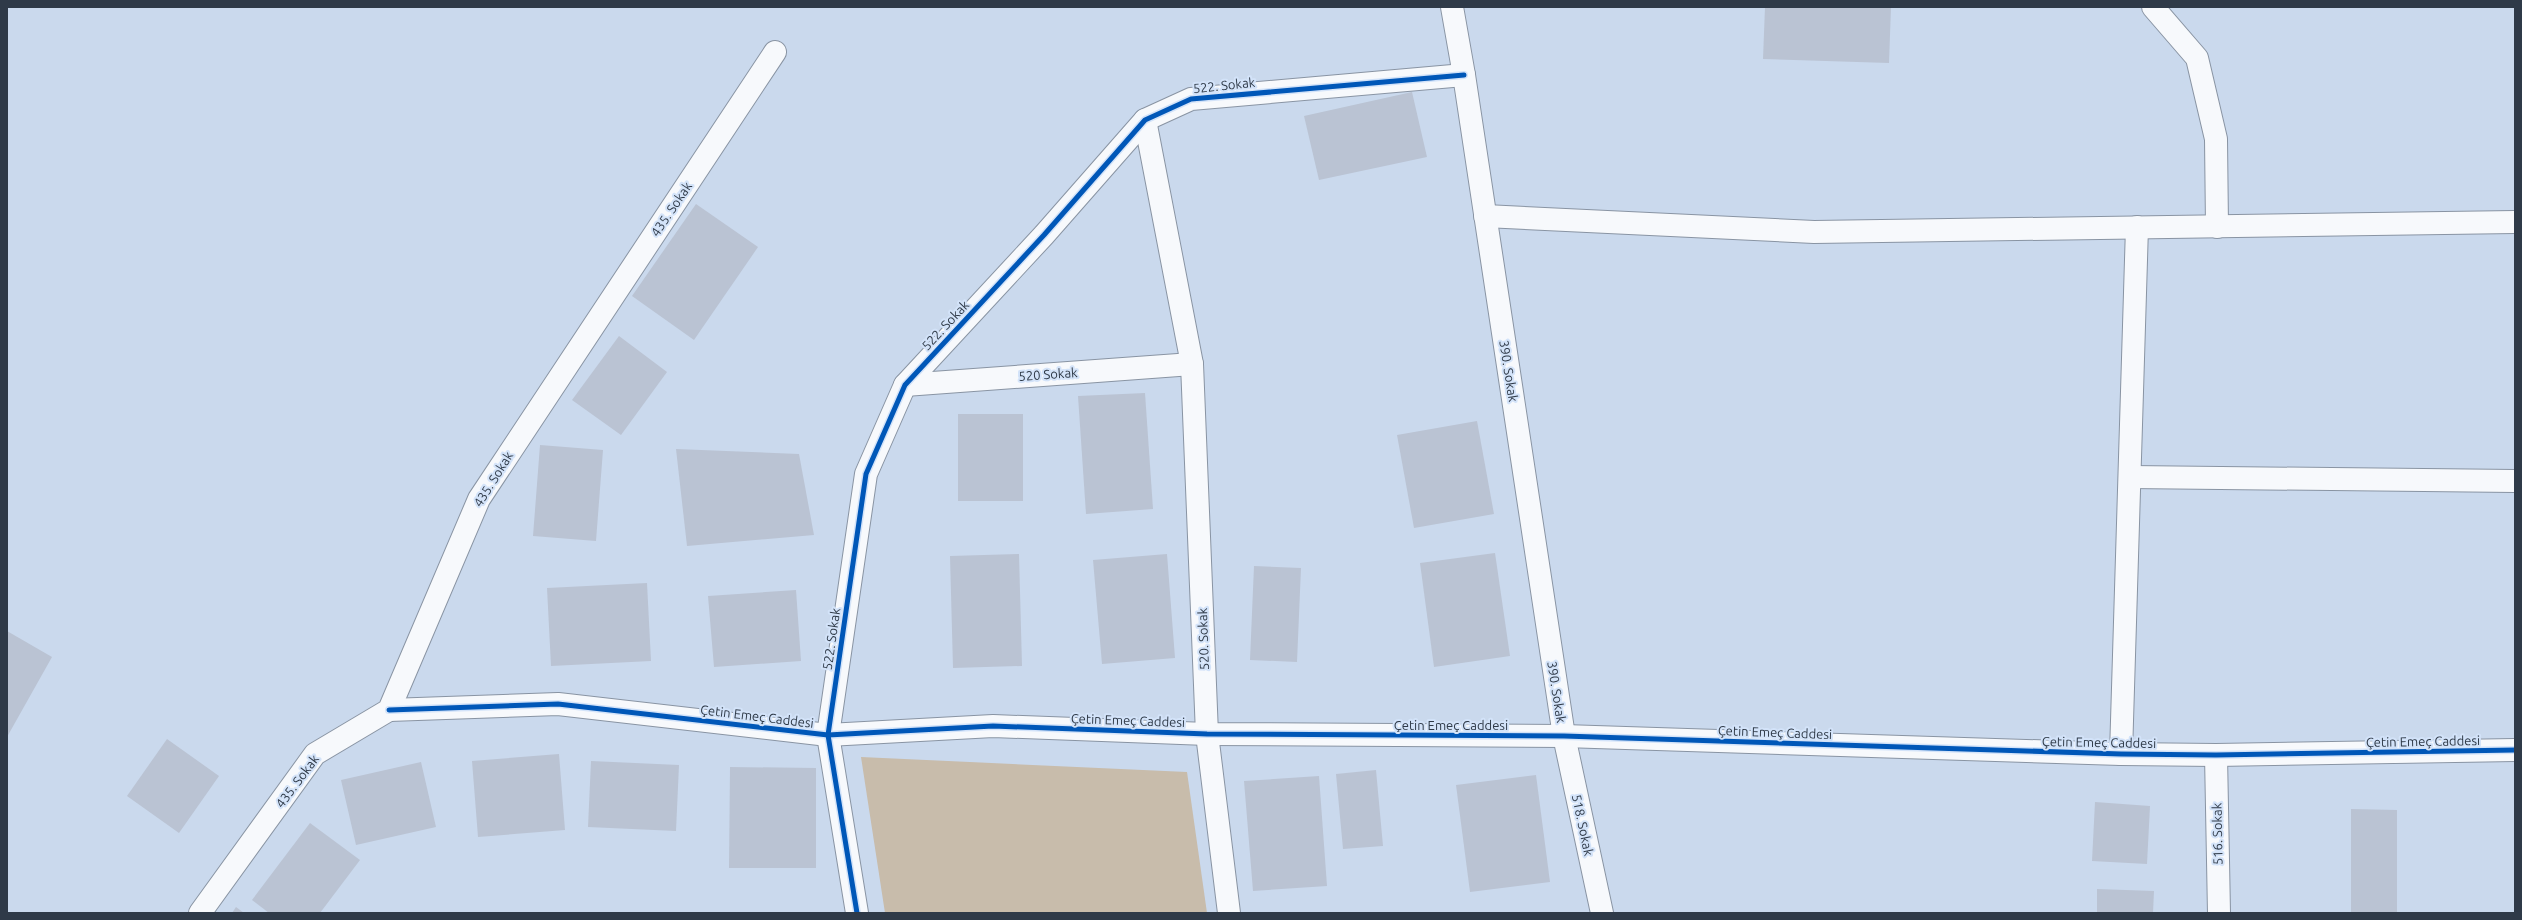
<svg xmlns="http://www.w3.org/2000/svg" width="2522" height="920" viewBox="0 0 2522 920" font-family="Ubuntu,sans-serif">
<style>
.green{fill:#c8bcab}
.building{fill:#bac3d3}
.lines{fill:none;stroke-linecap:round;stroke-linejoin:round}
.minor-casing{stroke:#8994a3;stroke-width:24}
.tertiary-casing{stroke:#8994a3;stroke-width:24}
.minor{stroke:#f7f9fc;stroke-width:22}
.tertiary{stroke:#f7f9fc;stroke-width:22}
.cycleway-casing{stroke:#d3e3f9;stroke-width:8}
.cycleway{stroke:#0057b8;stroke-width:5}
.labels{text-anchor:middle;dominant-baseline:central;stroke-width:4;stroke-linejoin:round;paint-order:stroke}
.street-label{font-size:13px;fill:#2f3a48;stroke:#d3e3f9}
</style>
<rect width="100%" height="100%" fill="#cad9ed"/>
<!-- green -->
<path class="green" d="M861 757 1187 772 1207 913H885Z"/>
<!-- building -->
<g class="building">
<path d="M1765 7H1891L1889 63 1763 59Z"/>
<path d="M1412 92 1427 157 1319 180 1304 116Z"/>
<path d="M696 204 758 247 694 340 632 296Z"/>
<path d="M619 336 667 372 621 435 572 400Z"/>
<path d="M1145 393 1153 509 1086 514 1078 396Z"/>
<rect x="958" y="414" width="65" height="87"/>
<path d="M1477 421 1494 514 1414 528 1397 435Z"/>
<path d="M540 445 603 450 596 541 533 536Z"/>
<path d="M676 449 799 454 814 535 687 546Z"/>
<path d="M1495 553 1510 656 1434 667 1420 563Z"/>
<path d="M1019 554 1022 666 953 668 950 556Z"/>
<path d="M1167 554 1175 658 1102 664 1093 560Z"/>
<path d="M1254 566 1301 568 1297 662 1250 660Z"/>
<path d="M647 583 651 661 551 666 547 588Z"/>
<path d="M796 590 801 661 714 667 708 596Z"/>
<path d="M7 631 52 657 7 737Z"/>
<path d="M167 739 219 776 179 833 127 796Z"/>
<path d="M559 754 565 830 478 837 472 761Z"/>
<path d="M591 761 679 765 676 831 588 827Z"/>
<path d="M421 762 436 827 356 845 341 780Z"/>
<path d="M730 767 816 768V868H729Z"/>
<path d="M1376 770 1383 846 1343 849 1336 774Z"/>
<path d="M1536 775 1550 882 1470 892 1456 785Z"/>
<path d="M1319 776 1327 886 1253 891 1244 781Z"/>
<path d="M2095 802 2150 806 2147 864 2092 861Z"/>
<path d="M2351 809 2397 810V913H2351Z"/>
<path d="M310 823 360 860 320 913H269L252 900Z"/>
<path d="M2097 889 2154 891 2153 913H2097Z"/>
<path d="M236 907 244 913H232Z"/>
</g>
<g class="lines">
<defs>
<g id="minor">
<path d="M2153 7 2197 58 2216 139 2217 227"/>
<path d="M1145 120 1192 364 1207 734 1229 913"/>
<path d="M1485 216 1814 232 2515 222"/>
<path d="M905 385 1192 364"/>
<path d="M2130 477 2515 481"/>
<path d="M1564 736 1602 913"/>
<path d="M2121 754 2137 227"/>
<path d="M2216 755 2219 913"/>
<path d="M200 913 315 754 389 710 479 499 775 52"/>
<path d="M857 913 828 735 866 474 905 385 1044 235 1145 120 1191 99 1464 75"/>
</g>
<g id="tertiary">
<path d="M1452 7 1464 75 1564 736"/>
<path d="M389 710 558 704 828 735 993 726 1207 734 1564 736 2121 754 2216 755 2515 750"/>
</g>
</defs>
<!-- minor casing -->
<use href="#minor" class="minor-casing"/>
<!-- tertiary casing -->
<use href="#tertiary" class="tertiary-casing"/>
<!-- minor -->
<use href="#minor" class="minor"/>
<!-- tertiary -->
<use href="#tertiary" class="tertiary"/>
<defs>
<g id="cycleway">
<path d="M389 710 558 704 828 735 993 726 1207 734 1564 736 2121 754 2216 755 2515 750"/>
<path d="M857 913 828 735 866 474 905 385 1044 235 1145 120 1191 99 1464 75"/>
</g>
</defs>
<!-- cycleway casing -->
<use href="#cycleway" class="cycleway-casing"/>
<!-- cycleway -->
<use href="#cycleway" class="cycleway"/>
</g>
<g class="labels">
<!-- street labels -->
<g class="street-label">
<text transform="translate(1224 85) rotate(-6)">522. Sokak</text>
<text transform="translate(671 209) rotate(-56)">435. Sokak</text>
<text transform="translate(945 325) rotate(-47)">522. Sokak</text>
<text transform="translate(1509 371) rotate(81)">390. Sokak</text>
<text transform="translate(1048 374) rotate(-4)">520 Sokak</text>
<text transform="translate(493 479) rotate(-58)">435. Sokak</text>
<text transform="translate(831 639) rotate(-82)">522. Sokak</text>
<text transform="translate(1203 639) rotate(-92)">520. Sokak</text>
<text transform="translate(1557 692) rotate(81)">390. Sokak</text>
<text transform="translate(757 716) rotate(7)">Çetin Emeç Caddesi</text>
<text transform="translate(1128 720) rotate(2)">Çetin Emeç Caddesi</text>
<text x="1451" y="725">Çetin Emeç Caddesi</text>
<text transform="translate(1775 732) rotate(2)">Çetin Emeç Caddesi</text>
<text transform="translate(2423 741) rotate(-1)">Çetin Emeç Caddesi</text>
<text transform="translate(2099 742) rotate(1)">Çetin Emeç Caddesi</text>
<text transform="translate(297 781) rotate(-53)">435. Sokak</text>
<text transform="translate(1583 825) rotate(78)">518. Sokak</text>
<text transform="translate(2217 834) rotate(-91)">516. Sokak</text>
</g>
</g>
<!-- border -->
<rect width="2522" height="920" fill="none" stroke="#2f3a48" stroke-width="16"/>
</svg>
